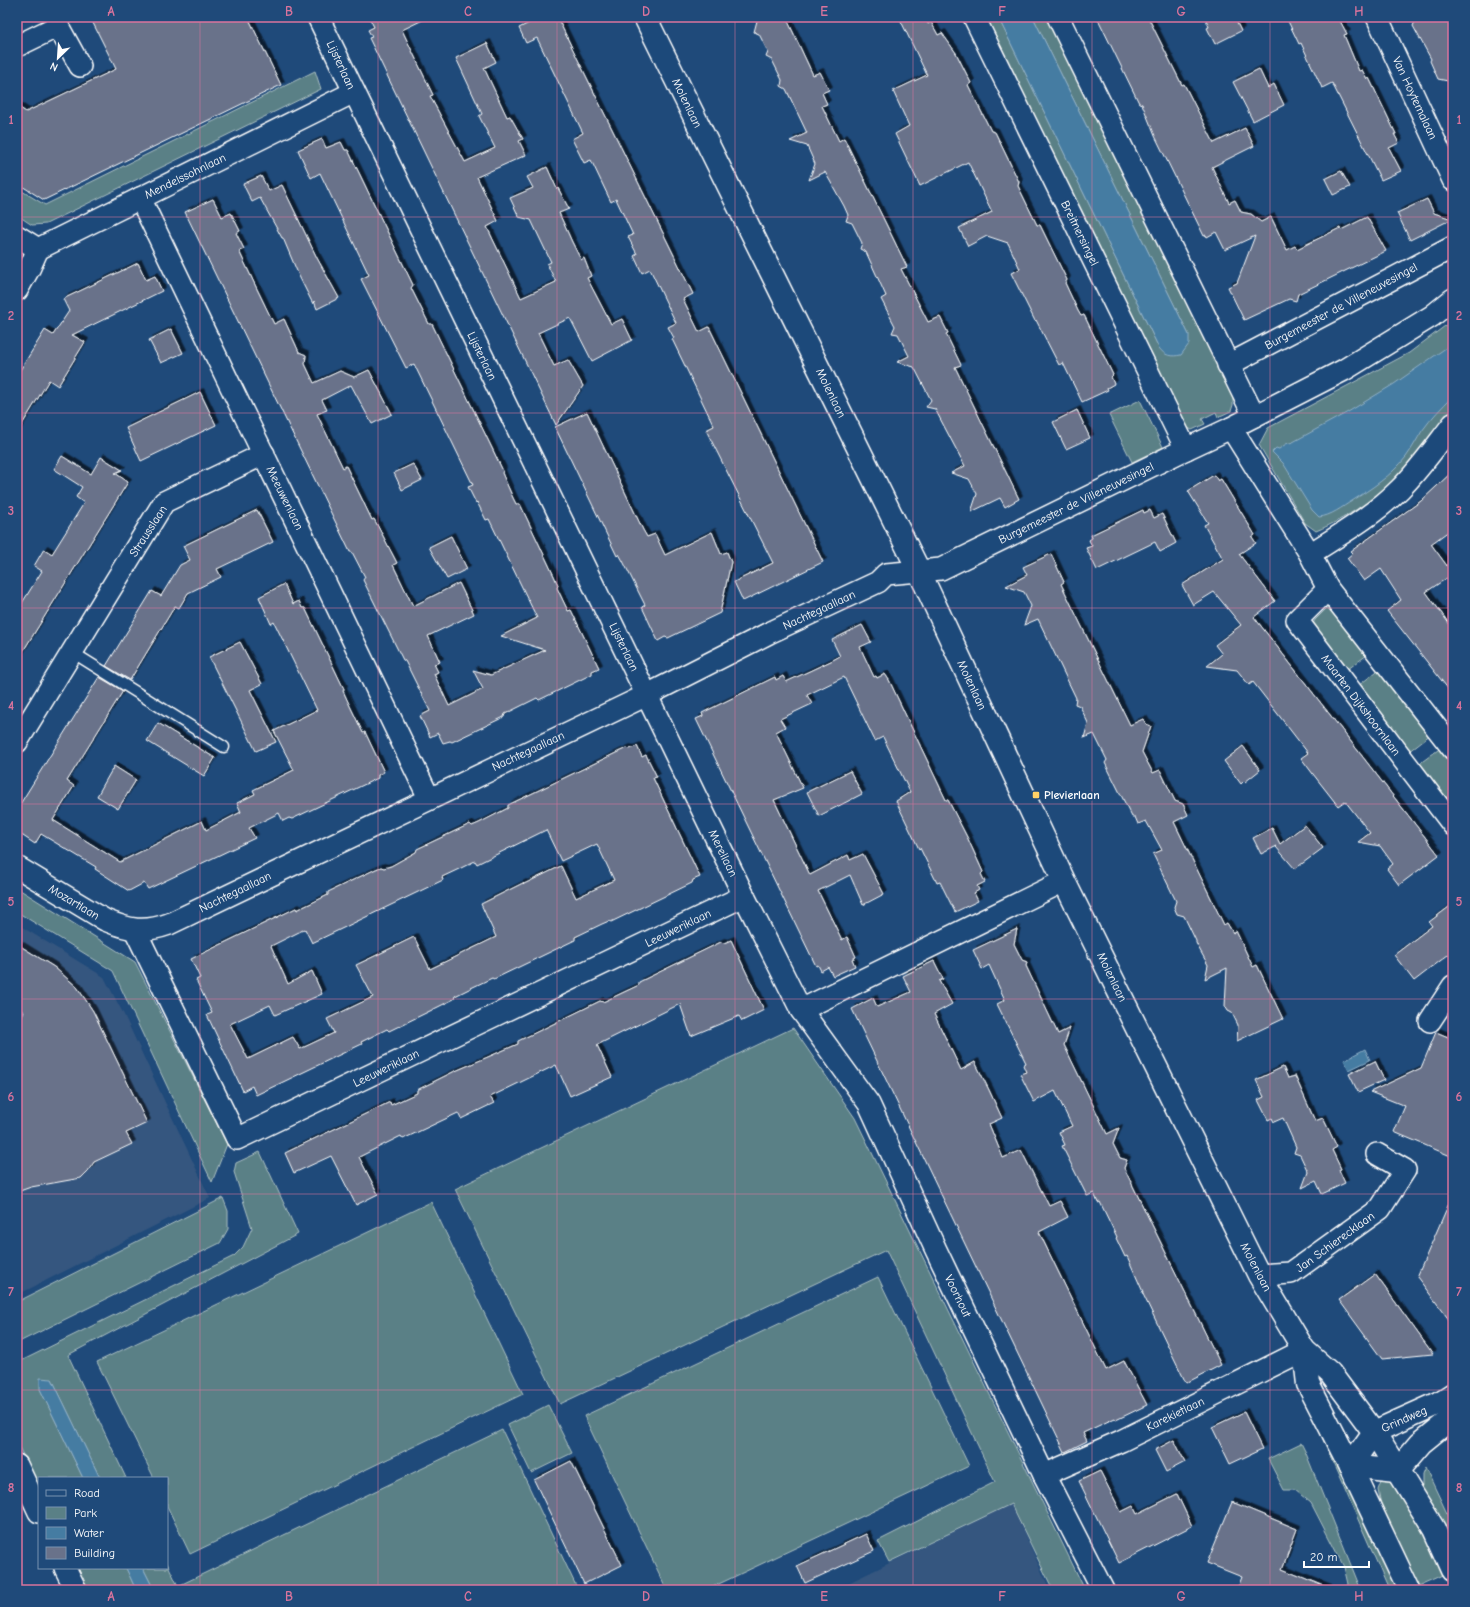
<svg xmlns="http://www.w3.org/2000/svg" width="1470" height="1607" viewBox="0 0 1470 1607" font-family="'Comic Neue',sans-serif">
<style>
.built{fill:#35567f}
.green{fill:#5a8086;stroke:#acc0c2}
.water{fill:#457ca2;stroke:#8fb0c7}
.building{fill:#69728a;stroke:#fff;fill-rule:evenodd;filter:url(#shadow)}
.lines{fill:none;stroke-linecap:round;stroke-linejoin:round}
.lane-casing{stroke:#fff;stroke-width:13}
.street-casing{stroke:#fff;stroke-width:24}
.secondary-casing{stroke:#fff;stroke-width:25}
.lane{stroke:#1f4a7a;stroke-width:10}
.street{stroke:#1f4a7a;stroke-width:21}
.secondary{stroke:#1f4a7a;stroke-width:22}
.grid{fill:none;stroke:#da749d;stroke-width:1;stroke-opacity:0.55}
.poi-dot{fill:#ffd166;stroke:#1f4a7a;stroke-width:1.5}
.labels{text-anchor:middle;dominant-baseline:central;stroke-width:3.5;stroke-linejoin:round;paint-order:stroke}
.street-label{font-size:12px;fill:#fff;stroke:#1f4a7a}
.poi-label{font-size:12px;font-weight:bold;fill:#fff;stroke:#1f4a7a;text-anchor:start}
.neatline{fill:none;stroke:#da749d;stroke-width:1.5}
.grid-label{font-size:13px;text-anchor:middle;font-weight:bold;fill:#da749d}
</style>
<defs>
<filter id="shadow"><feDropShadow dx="3.5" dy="-3.5" stdDeviation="0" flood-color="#0009"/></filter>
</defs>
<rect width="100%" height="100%" fill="#1f4a7a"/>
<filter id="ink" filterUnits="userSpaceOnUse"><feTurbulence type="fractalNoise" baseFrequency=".025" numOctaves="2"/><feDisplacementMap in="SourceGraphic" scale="8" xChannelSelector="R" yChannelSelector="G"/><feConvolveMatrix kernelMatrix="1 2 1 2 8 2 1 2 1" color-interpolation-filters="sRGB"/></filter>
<g filter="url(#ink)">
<!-- built -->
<g class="built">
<path d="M17 924 104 977 124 1015 210 1198 17 1295Z"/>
<path d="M1011 1504 1050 1590H834Z"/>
</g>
<!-- green -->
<g class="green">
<path d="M982 17H998L1159 348 1189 335 1033 17H1049L1233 395V405L1231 411 1218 417 1216 412 1202 419 1205 424 1192 430 1186 427Z"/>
<path d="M315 71 321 89 46 224 32 225 17 215V188L45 205Z"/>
<path d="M1453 320V409L1447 415C1437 430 1428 445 1417 458 1395 485 1349 518 1316 531L1305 523 1259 445 1268 428 1409 353Z"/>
<path d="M1140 400 1163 447 1132 462 1109 415Z"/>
<path d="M1327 608 1334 610 1367 655 1344 672 1311 627 1315 620Z"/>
<path d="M1381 668 1431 734 1408 752 1358 686Z"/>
<path d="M1442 747 1453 762V809L1419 764Z"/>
<path d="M17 888 135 962 227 1144 212 1182 113 971 17 912Z"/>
<path d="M793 1028 855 1118 1085 1590H1053L1011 1504 889 1562 878 1541 995 1482 886 1250 560 1404 455 1189Z"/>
<path d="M260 1152 298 1234 68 1355 126 1478H100L52 1379 40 1389 83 1478H39V1488L17 1443V1363L234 1256 243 1247 252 1228 234 1172 236 1163Z"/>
<path d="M223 1198 228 1211V1229L220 1243 17 1343V1302Z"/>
<path d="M431 1202 523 1394 190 1554 167 1506V1478H154L97 1362Z"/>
<path d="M878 1277 969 1466 706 1590H667L584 1416Z"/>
<path d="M548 1405 572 1453 531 1473 508 1425Z"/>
<path d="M1314 1419 1403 1590H1389Z"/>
<path d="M502 1430 578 1590H154L143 1568H167V1563L178 1586Z"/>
<path d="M1301 1443 1305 1451 1361 1590H1346L1348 1584 1344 1567 1311 1503 1295 1490H1284L1268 1459Z"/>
<path d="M1425 1467 1453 1526V1556L1422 1495V1474Z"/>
<path d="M1388 1479C1414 1506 1431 1541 1448 1575L1416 1589 1384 1521 1378 1489 1381 1481Z"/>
<path d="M78 1568H126L136 1590H88Z"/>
</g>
<!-- water -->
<g class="water">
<path d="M998 17H1033L1189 335V344L1181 355C1171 357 1165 356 1159 348Z"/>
<path d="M1453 343V396C1442 407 1431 418 1422 431 1417 439 1412 449 1406 457 1391 476 1372 488 1352 501 1342 507 1331 516 1319 517L1312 510 1283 463 1272 452 1276 448 1279 449 1286 444 1293 442 1348 412 1394 384Z"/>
<path d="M1365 1049 1370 1060 1349 1070 1344 1060Z"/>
<path d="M40 1378 52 1379 100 1478H83L40 1389Z"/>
<path d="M126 1568H143L154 1590H136Z"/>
</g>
<!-- building -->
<g class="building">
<path d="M90 17H248L281 85 44 200 17 183V106L26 112 116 69Z"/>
<path d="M369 17H429L402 30 433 95 430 96 465 162 495 148 479 116 482 114 456 58 487 43 496 62 484 68 507 117 510 116 523 139 519 141 526 155 477 177 498 221 487 227 521 298 556 282 547 264 551 262 531 220 519 217 510 198 533 188 527 177 547 167 557 189 558 188 569 209 559 213 572 242 581 260 584 258 591 276 587 278 611 324 622 319 632 340 592 361 570 318 538 333 554 366 568 360 583 386 556 425 369 38 372 37 368 30 374 27Z"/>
<path d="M541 17H557L693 294 683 299 699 332 709 327 823 562 743 601 734 582 773 563 706 430 714 426 672 339 674 338 668 327 676 323 650 269 642 273 634 256 637 254 628 237 633 235 616 199 611 202 591 160 584 163 572 139 583 133 537 38 526 43 519 28Z"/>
<path d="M758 17H786L813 75 820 72 829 90 822 93 827 104 822 106 839 141 844 138 907 267 901 269 928 322 940 317 948 333 946 334 961 365 955 367 1019 499 1005 507 1000 498 971 512 977 494 969 479 951 473 965 466 935 409 926 407 931 400 914 367 897 362 909 356 898 334 892 333 895 326 881 299 886 296 866 252 860 249 862 243 852 223 846 221 848 215 844 206 825 172 809 180 815 164 807 146 790 141 807 133 786 89 781 86 782 80 772 60 766 57 768 52 759 34 754 32Z"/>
<path d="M899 17H925L928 24 931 22 938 35 942 33 956 53 971 83 968 85 991 131 995 132 1019 182 1018 186 1037 225H1040L1064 274 1067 280 1065 283 1078 311 1081 316 1084 315 1113 375 1111 377 1114 384 1107 388 1108 390 1082 402 1063 363 1059 365 1036 320 1035 321 1011 273 1020 269 1008 243 987 236 968 246 959 228 992 212 968 162 920 186 895 134 909 126 893 91 927 75Z"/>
<path d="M1097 17H1148L1182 85 1184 84 1214 143 1245 128 1254 146 1212 167 1229 203 1235 200 1241 212 1251 214 1261 222 1271 217 1287 250 1295 246 1297 249 1340 228 1341 230 1367 217 1386 251 1298 294 1296 301 1289 299 1244 320 1228 287 1237 283 1255 236 1225 250 1216 232 1207 237 1206 235 1204 236 1155 136 1142 104 1139 103Z"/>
<path d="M1205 17H1234L1241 31 1215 44 1207 28 1209 27Z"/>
<path d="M1286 17H1338L1347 34 1344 35 1359 71 1362 70 1367 79 1369 78 1396 134H1394L1399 143 1389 148 1401 171 1381 180 1332 83 1322 88 1301 43 1299 44Z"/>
<path d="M1417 17H1450L1453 24V82L1438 79 1430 61 1431 59 1413 26Z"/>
<path d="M1259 69 1268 88 1274 84 1284 105 1253 121 1233 82Z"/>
<path d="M322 139 326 148 341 142 345 150H348L413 285 411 288 429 324H432L503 471 502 473 513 498 516 504H520L554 576 558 585 557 588 568 611 571 610 599 668 592 671V674L580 680 539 700 537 698 505 714 504 717 452 742 450 741 443 743 438 733 430 737 420 716 430 711 405 661 403 660 363 580 365 577 352 552H350L185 212 213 199 222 217 231 213 240 231 236 233 244 249 239 251 257 289 274 324 284 319 299 352 306 355 305 364 314 383 340 371 354 377 369 370 392 414 372 424 351 385 322 400 327 410 317 414 343 468 346 466 372 520 374 519 383 536 397 563 393 565 413 606 459 583 474 614 428 636 440 662 434 664 438 672 434 674 449 706 483 689 473 670 491 675 545 650 501 636 537 618 489 519 486 520 477 502 476 503 468 487 473 485 414 364 406 368 361 279 369 275 320 173 311 178 298 150Z"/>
<path d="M1341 171 1350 187 1333 195 1325 179Z"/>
<path d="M261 176 269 191 282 185 317 258 339 298 317 309 314 301 313 304 299 276 283 238H282L260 198 252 202 243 184Z"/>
<path d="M1427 199 1434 213 1452 219 1410 240 1397 213Z"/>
<path d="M138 263 146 280 155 276 162 291 72 335 85 342 58 386 49 380 17 433V375L45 330 53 335 69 311 63 299Z"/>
<path d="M171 329 183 353 161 363 149 340Z"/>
<path d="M200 392 216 425 141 461 126 428Z"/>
<path d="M1077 410 1090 438 1066 449 1053 422Z"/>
<path d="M587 412 643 530 647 537 655 534 665 555 712 532 721 554 727 552 731 562 720 613 668 638 665 637 658 641 642 607 645 605 623 561 619 554 617 556 555 427Z"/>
<path d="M62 456 91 474 101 457 122 470 115 473 128 482 17 661V611L42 571 34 566 44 549 52 554 84 503 76 497 82 487 54 469Z"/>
<path d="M413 464 422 480 402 490 394 473Z"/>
<path d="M1453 471V528L1431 544 1453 574 1426 592 1453 629V695L1387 611 1401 600 1381 569 1364 581 1347 558 1353 553 1351 551 1421 501Z"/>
<path d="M1214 475 1218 481 1221 479 1255 535 1252 537 1256 543 1239 554 1275 601 1254 617 1439 855 1399 885 1387 869 1393 864 1380 846 1358 842 1370 833 1345 801 1338 806 1313 774 1301 758 1308 753 1253 682 1249 685 1237 670 1207 666 1222 654 1215 645 1241 625 1214 592 1193 605 1182 585 1223 559 1204 525 1208 523 1188 491Z"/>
<path d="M257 510 273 542 217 569 221 577 188 593 179 608 175 606 130 680 106 666 152 591 161 596 180 565 190 560 183 546Z"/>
<path d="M1143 510 1144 513 1150 510 1154 518 1162 514 1176 543 1160 552 1155 542 1097 570 1086 548 1092 546 1089 540 1092 538 1091 535Z"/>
<path d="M451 536 467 569 447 579 429 547Z"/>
<path d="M1051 554 1064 582 1061 584 1130 725 1143 719 1146 724 1151 726 1142 752 1153 773 1160 770 1175 801 1183 804 1188 815 1174 822 1224 925 1227 923 1233 933 1236 931 1253 967 1257 965 1283 1019 1237 1041 1238 1025 1232 1013 1228 1011 1225 1006 1227 968 1205 979 1208 965 1196 943V941L1184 916 1177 914 1174 907 1176 901 1153 854 1162 850 1146 821 1138 824 1135 817H1132L1105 763 1107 760 1094 734 1084 738 1088 723 1080 706 1075 704 1076 698 1038 619 1024 625 1031 606 1024 592 1006 586 1027 575 1023 567Z"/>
<path d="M284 584 293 604 299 601 302 608H305L344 689 343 691 350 706 363 733 365 732 384 772 378 775V778L292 819 289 818 283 821 279 813 249 828 255 838 148 889 144 883 129 891 95 869 96 867 41 834 35 844 17 832V809L99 677 123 691 67 781 74 786 53 820 120 862 202 821 206 830 241 812 237 803 255 794 253 790 294 770 274 731 317 710 274 622 271 624 259 597Z"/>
<path d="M862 625 871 642 860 647 874 677 876 676 877 678 885 674 889 680 946 800H948L968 839 983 872 981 874 985 882 977 886 979 890 974 893 978 901 955 912 940 882 937 883 920 848 919 849 896 801 910 792 883 737 875 741 844 677 807 695 812 704 780 719 785 727 776 732 803 788 774 800 810 875 848 855 850 860 863 854 884 894 863 905 850 875 818 891 842 940 847 937 856 957 852 959 855 966 833 976 828 967 821 971 818 965 816 966 696 719 703 716 702 713 775 677 776 680 783 676 786 682 833 660 840 656 832 640Z"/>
<path d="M240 642 262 684 250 690 276 742 256 751 209 657Z"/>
<path d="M158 723 215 758 204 776 147 741Z"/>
<path d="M637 746 642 757 646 755 657 777 653 778 700 877 693 880 692 883 611 922 609 921 602 924 575 937V940L494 979 492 978 471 988 455 996 454 999 432 1010 389 1031 387 1029 361 1042 362 1044 256 1095 252 1086 243 1091 207 1015 212 1013 196 980 200 978 191 959 296 908 297 910 328 895V892L376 869 381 867 384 868 391 866 416 852 417 849 470 824 472 826 479 823 508 808V805L618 752 627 748 630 749ZM546 830 561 861 597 844 614 880 576 898 561 866 524 884 523 883 481 904 496 937 430 969 414 937 377 955 356 965 373 997 327 1019 334 1033 300 1049 293 1037 248 1059 230 1024 270 1005 275 1015 322 994 312 971 288 984 271 946 305 929 312 943 443 880 442 877 459 869 475 861 477 864Z"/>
<path d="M1243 746 1260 770 1245 782 1244 781 1241 784 1224 761Z"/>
<path d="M114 766 136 780 118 809 97 796Z"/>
<path d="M850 771 862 794 819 816 807 792Z"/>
<path d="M1305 825 1323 848 1295 869 1276 847 1277 846 1261 854 1253 838 1272 828 1280 844Z"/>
<path d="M1453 904V951L1414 981 1394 955 1432 926 1429 922Z"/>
<path d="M1017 929 1014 944 1022 960 1027 962 1026 966 1058 1034 1070 1028 1064 1045 1107 1134 1119 1128 1113 1144 1120 1158 1127 1160 1124 1168 1221 1365 1186 1383 1142 1292H1143L1127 1256 1125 1257 1116 1238 1117 1237 1100 1202 1098 1203 1094 1193 1087 1196 1062 1146 1065 1145 1059 1132 1072 1126 1055 1091 1034 1102 1020 1074 1026 1072 1023 1065 1026 1063 997 1004 1005 1000 989 965 982 969 973 950Z"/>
<path d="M731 940 764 1010 742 1021 739 1016 691 1036 680 1004 597 1045 612 1077 570 1096 556 1065 490 1097 494 1103 461 1119 458 1113 403 1139 401 1136 359 1157 378 1194 356 1205 331 1156 294 1173 285 1153 390 1102 391 1105 417 1093V1090L453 1072 511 1047 518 1044V1041L547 1027 600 1001 603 1002 639 985V982L721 942 724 943Z"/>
<path d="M17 944 54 967 77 987 93 1011 147 1123 126 1133 132 1144 94 1162 88 1171 81 1178 31 1187 17 1192V1023L24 1012 17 1008Z"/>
<path d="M934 961 943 979 939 981 952 1004 934 1014 961 1070 975 1062 989 1090 1002 1118 989 1124 1003 1158 1021 1150 1049 1206 1060 1201 1068 1217 1039 1232 1106 1370 1124 1361 1147 1405 1116 1420 1115 1418 1083 1433 1087 1441 1065 1452 852 1009 873 998 877 1007 911 992 903 976Z"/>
<path d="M1436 1032 1453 1039V1157L1394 1132 1405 1106 1370 1092 1421 1068Z"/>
<path d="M1375 1061 1384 1080 1358 1092 1349 1074Z"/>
<path d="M1283 1067 1288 1078 1295 1076 1315 1121 1323 1118 1337 1147 1332 1150 1341 1169 1339 1170 1345 1183 1322 1194 1316 1181 1302 1188 1308 1172 1300 1155 1294 1153 1296 1147 1283 1118 1274 1122 1272 1118 1268 1120 1258 1100 1264 1097 1256 1080Z"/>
<path d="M1453 1194V1325L1417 1277Z"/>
<path d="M1375 1274 1433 1354 1382 1359 1339 1300Z"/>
<path d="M1244 1412 1262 1449 1230 1464 1212 1427Z"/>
<path d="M1174 1440 1185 1462 1166 1472 1155 1450Z"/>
<path d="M571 1461 622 1565 584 1584 534 1480Z"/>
<path d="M1100 1471 1121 1512 1133 1506 1137 1514 1177 1494 1192 1526 1119 1563 1079 1481Z"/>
<path d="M1232 1502 1297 1529 1282 1569 1333 1590H1237L1242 1577 1207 1563Z"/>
<path d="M866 1534 874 1551 805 1583 797 1566Z"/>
</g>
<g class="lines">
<defs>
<path id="lane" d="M72 652 224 747"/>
<g id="street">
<path d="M318 17 744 896 801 1010 869 1104 936 1250 1044 1475 1103 1590"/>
<path d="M974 17 1186 449"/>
<path d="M1058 17 1254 416"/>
<path d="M1377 17 1453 180"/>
<path d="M17 46 58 26 80 66"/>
<path d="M140 198 429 798"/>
<path d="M17 236 38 249 354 92"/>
<path d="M17 290 30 267 38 249"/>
<path d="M1228 365 1453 247"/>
<path d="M1231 428 1310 554 1328 589 1453 749"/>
<path d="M1310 554C1341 534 1374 515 1400 489 1420 469 1436 446 1453 424"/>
<path d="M1328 589 1297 620 1453 825"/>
<path d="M17 742 164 502 264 454"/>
<path d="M17 867 105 920C129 930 144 933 169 924L647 695 769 633 878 582 886 574 941 569 1186 449 1231 428 1344 370 1432 316 1453 299"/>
<path d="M135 930 237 1139 744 896"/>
<path d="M801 1010 1064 881"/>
<path d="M1430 1021 1453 986"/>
<path d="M1259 1275 1291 1273 1380 1209 1405 1170 1377 1154"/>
<path d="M17 1465 39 1512"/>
<path d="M1044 1475 1121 1441 1304 1350"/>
<path d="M65 1568 76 1590"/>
</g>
<g id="secondary">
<path d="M645 17 919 571 1064 881 1259 1275 1304 1350 1330 1373 1374 1432 1434 1529 1453 1571"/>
<path d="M1304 1350 1308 1384 1350 1466 1409 1590"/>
<path d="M1350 1466 1374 1432 1439 1403 1453 1394"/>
<path d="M1350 1466 1397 1471"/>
<path d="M1397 1471 1421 1443 1453 1417"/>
</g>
</defs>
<!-- lane casing -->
<use href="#lane" class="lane-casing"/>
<!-- street casing -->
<use href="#street" class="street-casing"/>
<!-- secondary casing -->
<use href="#secondary" class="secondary-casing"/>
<!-- lane -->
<use href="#lane" class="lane"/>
<!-- street -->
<use href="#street" class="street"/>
<!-- secondary -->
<use href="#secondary" class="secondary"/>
</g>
</g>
<!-- grid -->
<path class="grid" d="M200 17V1590M378 17V1590M557 17V1590M735 17V1590M913 17V1590M1092 17V1590M1270 17V1590M17 217H1453M17 413H1453M17 608H1453M17 804H1453M17 999H1453M17 1194H1453M17 1390H1453"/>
<!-- markers -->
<rect class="poi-dot" x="1032" y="791" width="8" height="8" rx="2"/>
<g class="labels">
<!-- street labels -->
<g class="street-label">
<text transform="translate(341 65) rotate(65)">Lijsterlaan</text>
<text transform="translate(1415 98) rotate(65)">Van Hoytemalaan</text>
<text transform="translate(687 103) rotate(64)">Molenlaan</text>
<text transform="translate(185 176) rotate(-26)">Mendelssohnlaan</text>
<text transform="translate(1080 233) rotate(64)">Breitnersingel</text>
<text transform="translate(1341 306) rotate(-28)">Burgemeester de Villeneuvesingel</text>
<text transform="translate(482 356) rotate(64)">Lijsterlaan</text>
<text transform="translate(831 393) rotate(64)">Molenlaan</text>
<text transform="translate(285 498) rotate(64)">Meeuwenlaan</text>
<text transform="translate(1076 503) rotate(-26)">Burgemeester de Villeneuvesingel</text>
<text transform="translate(148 531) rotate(-57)">Strausslaan</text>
<text transform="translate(819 610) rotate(-25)">Nachtegaallaan</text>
<text transform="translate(624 647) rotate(64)">Lijsterlaan</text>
<text transform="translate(972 685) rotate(65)">Molenlaan</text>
<text transform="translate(1361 705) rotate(53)">Maarten Dijkshoornlaan</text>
<text transform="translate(528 751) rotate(-25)">Nachtegaallaan</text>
<text transform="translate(723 853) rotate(64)">Merellaan</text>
<text transform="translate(235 892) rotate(-26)">Nachtegaallaan</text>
<text transform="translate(74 902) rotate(31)">Mozartlaan</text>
<text transform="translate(678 928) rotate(-26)">Leeuweriklaan</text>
<text transform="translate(1112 977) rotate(64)">Molenlaan</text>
<text transform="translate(386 1068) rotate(-26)">Leeuweriklaan</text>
<text transform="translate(1335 1242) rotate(-36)">Jan Schierecklaan</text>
<text transform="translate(1256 1267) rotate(62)">Molenlaan</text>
<text transform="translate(958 1296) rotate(64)">Voorhout</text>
<text transform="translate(1175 1414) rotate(-26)">Karekietlaan</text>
<text transform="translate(1404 1419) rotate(-24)">Grindweg</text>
</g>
<!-- poi labels -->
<g class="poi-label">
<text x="1044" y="795">Plevierlaan</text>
</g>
</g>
<!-- margin -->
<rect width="1470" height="1607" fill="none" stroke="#1f4a7a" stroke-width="44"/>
<!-- legend -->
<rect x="38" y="1477" width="130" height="92" fill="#1f4a7a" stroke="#7992af"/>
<rect x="46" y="1490" width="20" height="6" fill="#1f4a7a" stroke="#7992af"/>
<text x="74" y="1497" font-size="12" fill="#ffffff">Road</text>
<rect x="46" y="1507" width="20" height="12" fill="#5a8086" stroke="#7992af"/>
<text x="74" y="1517" font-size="12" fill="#ffffff">Park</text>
<rect x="46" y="1527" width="20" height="12" fill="#457ca2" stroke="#7992af"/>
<text x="74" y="1537" font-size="12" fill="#ffffff">Water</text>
<rect x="46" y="1547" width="20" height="12" fill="#69728a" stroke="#7992af"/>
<text x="74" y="1557" font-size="12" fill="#ffffff">Building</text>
<!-- north arrow -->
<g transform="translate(58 58) rotate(205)" stroke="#1f4a7a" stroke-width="3" paint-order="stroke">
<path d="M0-3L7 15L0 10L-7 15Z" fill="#ffffff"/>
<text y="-6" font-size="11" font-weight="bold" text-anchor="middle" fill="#ffffff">N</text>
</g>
<!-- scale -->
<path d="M1304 1561v6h65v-6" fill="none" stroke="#ffffff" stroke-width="2"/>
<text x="1310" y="1561" font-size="12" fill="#ffffff" stroke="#1f4a7a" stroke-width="3" paint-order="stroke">20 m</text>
<rect x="22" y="22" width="1426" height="1563" class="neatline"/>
<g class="grid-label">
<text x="111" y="16">A</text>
<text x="289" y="16">B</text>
<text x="468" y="16">C</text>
<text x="646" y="16">D</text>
<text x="824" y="16">E</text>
<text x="1002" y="16">F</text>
<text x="1181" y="16">G</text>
<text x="1359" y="16">H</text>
<text x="11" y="124">1</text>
<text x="1459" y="124">1</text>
<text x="11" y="320">2</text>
<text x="1459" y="320">2</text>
<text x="11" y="515">3</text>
<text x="1459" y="515">3</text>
<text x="11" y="710">4</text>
<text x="1459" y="710">4</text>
<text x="11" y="906">5</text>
<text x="1459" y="906">5</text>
<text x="11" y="1101">6</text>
<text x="1459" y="1101">6</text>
<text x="11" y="1296">7</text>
<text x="1459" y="1296">7</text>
<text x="11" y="1492">8</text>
<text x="1459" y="1492">8</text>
<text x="111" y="1601">A</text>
<text x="289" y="1601">B</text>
<text x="468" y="1601">C</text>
<text x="646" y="1601">D</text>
<text x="824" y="1601">E</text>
<text x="1002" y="1601">F</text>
<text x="1181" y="1601">G</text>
<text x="1359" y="1601">H</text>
</g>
</svg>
